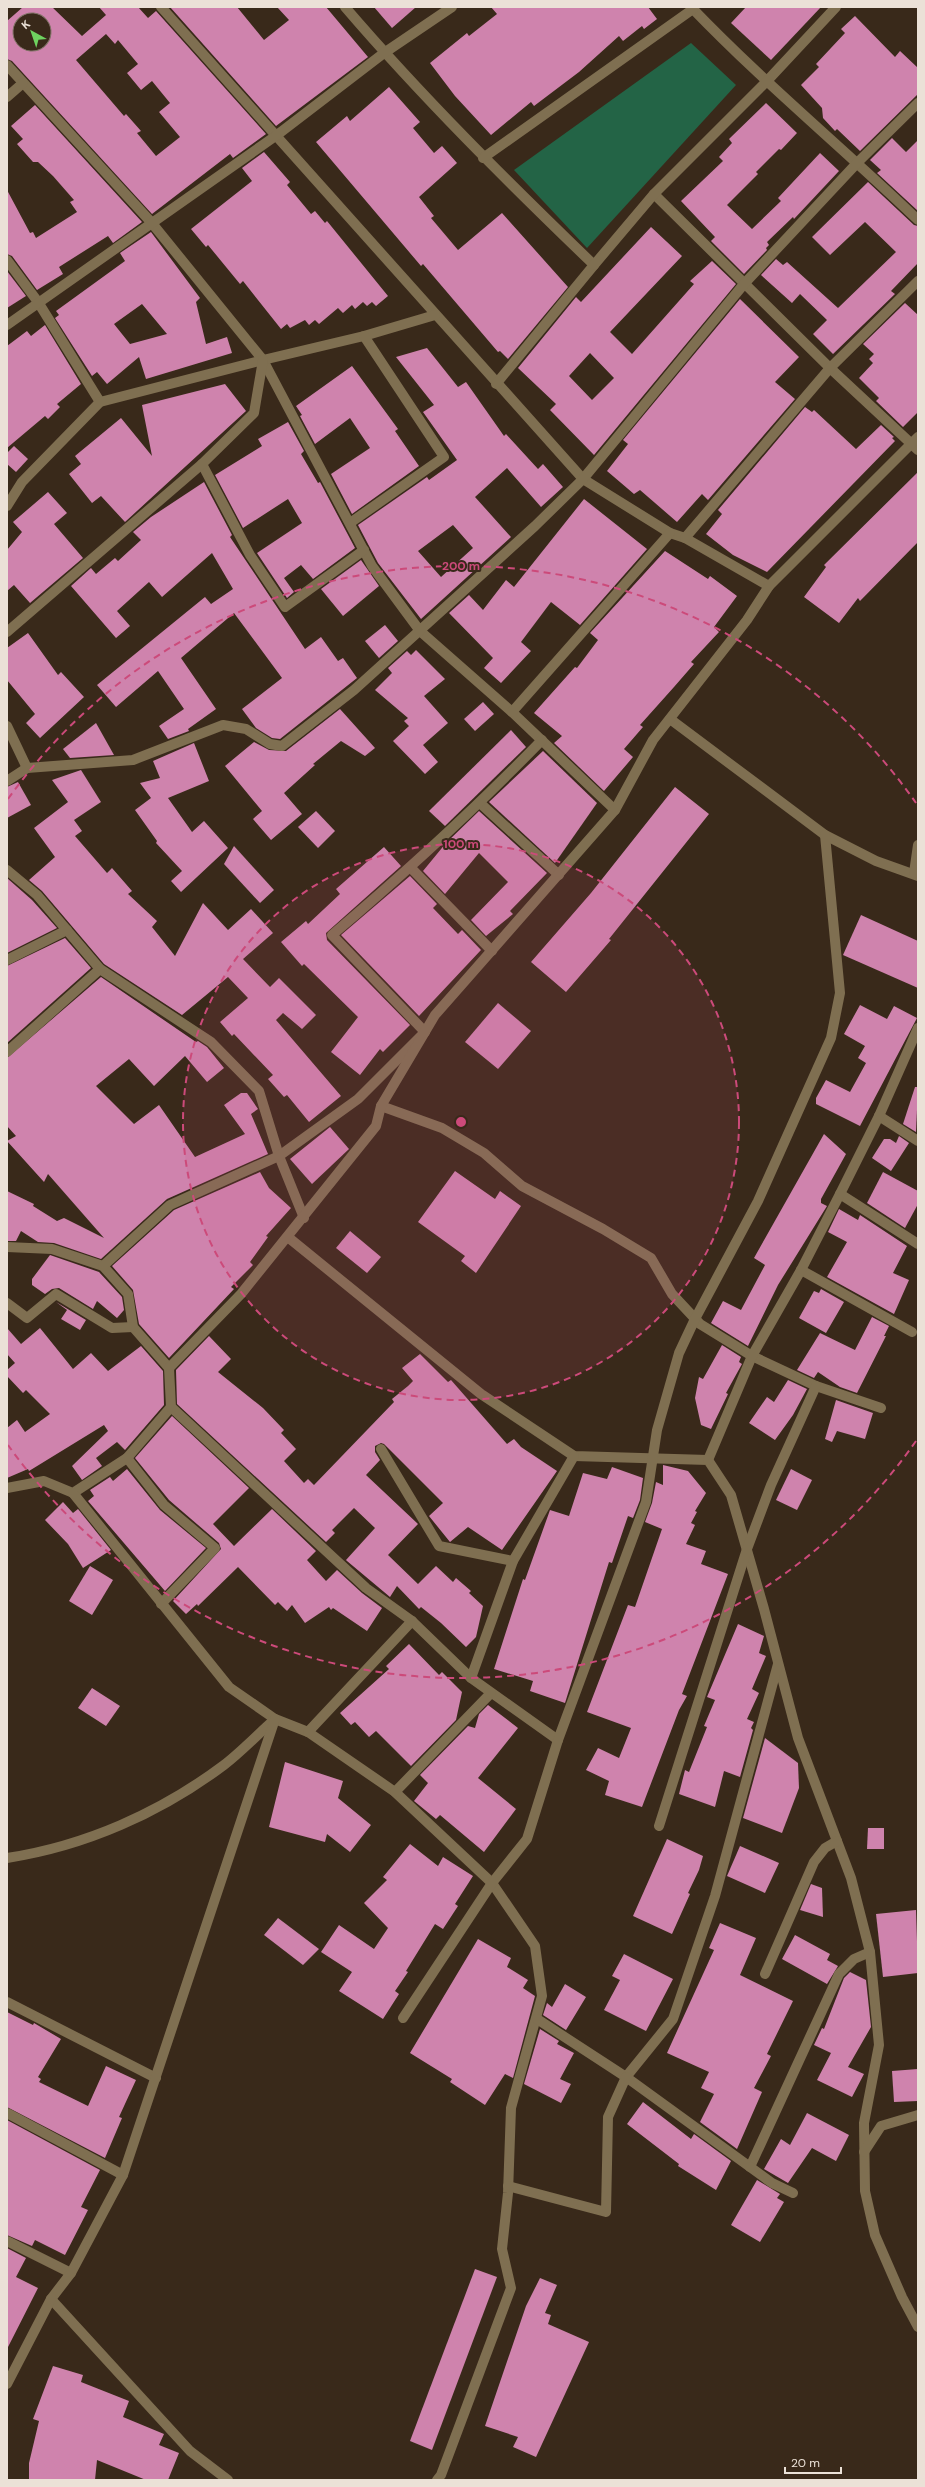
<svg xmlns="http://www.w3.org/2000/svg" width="925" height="2487" viewBox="0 0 925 2487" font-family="'DM Sans',sans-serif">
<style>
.green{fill:#236446}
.building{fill:#cf83ad;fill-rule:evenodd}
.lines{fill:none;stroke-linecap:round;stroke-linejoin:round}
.minor{stroke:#7f6f51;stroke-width:10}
.ring{fill:none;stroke:#cc4a7a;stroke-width:2;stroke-dasharray:7 5}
.centre{fill:#cc4a7a;stroke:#39291a;stroke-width:2}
.ring-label{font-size:12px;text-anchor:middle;font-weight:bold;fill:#cc4a7a;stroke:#39291a;stroke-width:4;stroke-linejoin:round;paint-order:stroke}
</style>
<rect width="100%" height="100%" fill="#39291a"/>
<!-- green -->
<path class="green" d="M691 43 736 85 587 248 514 170Z"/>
<!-- building -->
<g class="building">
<path d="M23 7H52L82 36 106 15 99 7H138L148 18 156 11 266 134 233 158 230 154 152 214 12 61 7 59V21ZM20 20H44V44H20ZM106 34 115 44 118 40 138 64 127 73 141 90 152 81 170 103 159 112 180 137 156 156 137 133 141 131 126 114 124 116 76 60Z"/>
<path d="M170 7H237L264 40 289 20 277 7H326L368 57 276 126Z"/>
<path d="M374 7H416L392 28Z"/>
<path d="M491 7H648L657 19 644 29 642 26 623 41 619 36 579 72 534 106 531 102 491 135 455 96 430 63 467 33 469 36 497 14Z"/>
<path d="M746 7H821L771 60 731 23Z"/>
<path d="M855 16 895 57 900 51 918 68V94L860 151 837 129 835 131 823 118 822 108 801 85 819 67 816 64 845 33 841 29Z"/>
<path d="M389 87 420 122 413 128 434 153 442 146 457 163 419 197 434 216 431 218 458 250 502 213 568 287 508 359 500 351 498 352 423 264 421 266 316 142 347 116 350 121Z"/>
<path d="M766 103 797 133 781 150 779 149 756 172 758 174 727 205 752 229 781 201 778 198 820 153 839 171 794 219 793 217 767 242 769 245 766 248 767 250 744 274 711 241 715 237 681 201 723 161 719 157 732 143 729 139Z"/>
<path d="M35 105 142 222 113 243 108 236 59 267 63 274 37 290 12 256 7 254V190L30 233 33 232 36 238 77 212 70 202 74 200 53 176 38 162H33L17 144 23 139 11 126Z"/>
<path d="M892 138 906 152 918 140V211L877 173 881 170 870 160Z"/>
<path d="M264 152 290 182 287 185 311 214 315 211 325 223 327 221 388 296 376 306 372 302 367 306 363 302 355 309 352 305 343 313 338 308 319 324 315 320 309 325 305 320 290 328 287 324 281 329 243 281 240 284 208 245 206 247 191 229 252 181 242 168Z"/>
<path d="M868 182 914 225 918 226V263L891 291 895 294 833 354 813 334 827 320 800 294 792 303 761 275 776 259 783 265 787 262 838 308 896 252 865 222 830 255 812 237Z"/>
<path d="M651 227 682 256 610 332 632 354 694 284 690 281 712 261 736 284 594 455 550 410 556 404 518 368 576 297 581 302ZM590 353 614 378 592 400 569 376Z"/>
<path d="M151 232 200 298 196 302 206 344 227 337 232 353 146 379 139 357 107 384 97 372 92 376 55 318 59 315 56 311 125 261 120 253ZM142 304 167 334 130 344 114 324Z"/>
<path d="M7 271 26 296 7 308Z"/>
<path d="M740 299 799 357 775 382 795 399 708 500 702 494 677 522 640 490 634 494 607 471 628 444 623 440Z"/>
<path d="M905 303 918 315V412L903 427 876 401 879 398 859 378 873 363 869 359 874 354 863 344Z"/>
<path d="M45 325 81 384 57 404 60 407 48 419 45 416 7 448V346L27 331 31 336Z"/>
<path d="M427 348 458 387 466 382 504 436 506 434 538 469 543 464 563 487 541 507 507 468 475 497 511 537 421 619 378 563 358 525 427 477 429 480 457 460 423 412 434 405 396 357ZM453 525 473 548 441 577 418 551Z"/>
<path d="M352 366 398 429 395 431 419 466 352 514 331 474 370 448 350 418 315 444 300 416 302 415 296 406Z"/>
<path d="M225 384 246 411 125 522 101 496 92 503 69 474 81 464 75 456 121 418 152 456 142 405Z"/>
<path d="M805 407 812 412 814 410 856 449 881 425 894 437 892 438 895 441 767 572 733 555 706 534 722 514 718 510Z"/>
<path d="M288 422 304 451 301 454 318 483 320 482 355 548 313 579 301 565 284 578 294 592 287 598 257 553 302 523 288 499 243 528 215 475 262 446 258 439Z"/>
<path d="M14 446 28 459 16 472 7 464V453Z"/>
<path d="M918 472V542L860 601 858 598 839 623 804 597 826 567 824 565Z"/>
<path d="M204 482 232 535 230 537 305 649 321 637 338 661 343 658 357 678 280 739 272 738 256 728 242 709 282 678 234 613 181 658 216 709 188 729 189 731 168 739 159 726 184 709 158 671 116 707 97 685 205 597 211 604 233 589 212 553 162 597 149 582 117 611 130 626 116 638 71 586 91 568 96 574 115 558 118 561 141 540 133 532 151 517Z"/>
<path d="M48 492 67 513 54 524 83 558 30 603 14 585 7 591V550L22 532 13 522Z"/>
<path d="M584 499 647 549 580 625 551 602 521 642 531 651 501 683 484 668 493 658 449 613 469 595 483 610 506 580 514 587Z"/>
<path d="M665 551 708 579 710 576 737 596 714 627 719 632 691 662 694 664 674 687 640 725 643 727 624 749 633 757 604 791 554 743 562 736 534 713 575 667 577 668 598 640 590 633Z"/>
<path d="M361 560 379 586 343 616 321 589Z"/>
<path d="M385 625 398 641 379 658 365 641Z"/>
<path d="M28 633 58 675 61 672 84 697 40 738 26 723 35 714 7 680V648Z"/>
<path d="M416 650 445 679 424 696 448 723 423 745 438 762 425 774 393 741 409 726 404 721 408 718 375 690 392 673 388 668 407 651 411 655Z"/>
<path d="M483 702 494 714 475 731 464 719Z"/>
<path d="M340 709 375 748 365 756 341 741 313 764 315 765 284 793 302 814 271 840 253 819 262 811 225 766 254 742 269 750 286 751Z"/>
<path d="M96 723 114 755 70 758 63 749Z"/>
<path d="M511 730 526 747 445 826 429 811Z"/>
<path d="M194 743 209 781 168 798 192 832 204 821 228 848 181 892 171 881 182 871 156 843 157 841 135 810 151 798 140 783 160 778 153 761Z"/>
<path d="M543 751 597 803 555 863 489 802Z"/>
<path d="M81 770 101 802 74 820 82 831 75 836 107 873 112 868 132 891 128 894 157 921 152 927 175 956 203 903 228 930 251 909 273 933 243 959 270 987 279 978 316 1015 302 1029 283 1013 276 1020 341 1096 309 1122 287 1095 284 1097 268 1079 273 1075 234 1034 232 1036 220 1022 248 998 228 977 182 1015 104 964 42 891 29 880 55 857 34 828 68 802 52 780Z"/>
<path d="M18 782 31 805 7 818V787Z"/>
<path d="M675 787 709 814 609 939 611 940 566 992 531 962 591 893Z"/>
<path d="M316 811 335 831 318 848 298 827Z"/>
<path d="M479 811 547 873 510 911 513 914 486 936 471 920 508 882 479 853 445 894 423 871 446 843Z"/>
<path d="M234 846 274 890 260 903 224 864Z"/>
<path d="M384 847 401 866 326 933 327 940 410 1025 383 1052 380 1049 360 1075 331 1052 358 1017 304 964 302 966 281 942 306 921 308 924 340 894 336 889Z"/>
<path d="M410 876 437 904 433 908 458 934 462 930 481 950 419 1016 341 935Z"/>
<path d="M7 878 32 900 57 928 7 953Z"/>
<path d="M861 915 918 941V988L843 955Z"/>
<path d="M65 938 91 968 7 1043V966Z"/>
<path d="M101 977 196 1042 198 1041 207 1047 224 1068 207 1082 185 1056 154 1086 129 1059 96 1086 134 1124 159 1105 195 1157 245 1134 224 1105 241 1093H247L258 1109 251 1114 268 1154 167 1199 101 1259 54 1243 38 1242 21 1231 16 1241H7V1191L34 1204 33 1206 57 1221 64 1218 104 1238 48 1174 44 1182 7 1141 16 1136 7 1126V1058Z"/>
<path d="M498 1003 531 1031 498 1069 465 1042Z"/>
<path d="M860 1005 887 1019 894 1006 917 1018 860 1126 816 1104V1098L826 1080 850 1092 866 1063 858 1058 865 1046 844 1034Z"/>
<path d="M915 1087H918L916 1132 903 1124Z"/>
<path d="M330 1127 349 1149 312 1184 290 1159Z"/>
<path d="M824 1134 846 1154 821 1199V1203L827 1206 778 1285 748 1346 711 1323 723 1301 741 1310 765 1265 754 1258Z"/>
<path d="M899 1136 909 1143 891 1171 872 1158 884 1139H890L896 1143Z"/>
<path d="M455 1171 495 1199 500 1191 521 1206 476 1273 461 1261 465 1256 418 1222Z"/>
<path d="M260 1172 269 1188 291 1208 266 1236 268 1237 250 1262 253 1265 231 1287 234 1289 169 1358 139 1324 133 1290 112 1266 174 1210Z"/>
<path d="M883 1172 918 1191V1204L905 1228 867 1203Z"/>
<path d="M839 1209 858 1220 860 1215 907 1246 893 1273 909 1280 894 1314 827 1277 847 1242 828 1232Z"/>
<path d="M350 1231 381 1257 367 1273 336 1248Z"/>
<path d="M50 1255 99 1272 122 1297 124 1310 117 1318 97 1301 93 1309 59 1288 52 1289 45 1294 32 1285V1279Z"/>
<path d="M821 1289 844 1302 826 1333 799 1318 814 1291 819 1293Z"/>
<path d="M56 1302 86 1320 80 1330 61 1319 67 1310Z"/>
<path d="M872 1317 889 1326 884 1336H886L857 1393 840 1387 818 1372 814 1378 797 1370 820 1333 855 1350Z"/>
<path d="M7 1328 21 1344 40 1328 73 1369 91 1353 108 1371 141 1346 163 1371 164 1405 125 1450 117 1442 96 1458 102 1466 82 1480 72 1466 108 1431 104 1425 29 1471 28 1469 7 1478V1428L17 1420 25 1432 50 1414 26 1390 23 1393 7 1376V1370L15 1363 7 1354Z"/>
<path d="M209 1336 231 1359 218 1372 263 1408 284 1430 281 1433 296 1449 284 1461 304 1483 308 1479 314 1485 394 1402 392 1399 408 1386 413 1381 402 1368 420 1354 448 1382 451 1380 507 1444 514 1439 521 1447 557 1471 502 1550 468 1527 450 1542 429 1516 443 1503 384 1444 381 1443 375 1446V1452L380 1460 366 1475 418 1524 388 1555 418 1584 436 1566 453 1582 456 1578 471 1591 469 1593 483 1606 476 1637 466 1647 441 1623 421 1607 419 1609 397 1586 390 1597 347 1561 346 1560 375 1528 354 1508 332 1530 335 1533 326 1542 177 1404 176 1370Z"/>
<path d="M722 1345 741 1357 739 1362 742 1364 726 1393 728 1394 711 1429 701 1425 695 1398 699 1377 703 1379Z"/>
<path d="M788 1380 807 1389 793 1415 775 1440 749 1423 767 1397 774 1402Z"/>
<path d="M836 1400 873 1413 865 1439 837 1431 832 1442 825 1439Z"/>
<path d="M172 1416 249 1488 213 1524 234 1546 272 1509 316 1551 307 1560 326 1581 337 1570 362 1593 382 1608 367 1631 333 1608 331 1610 329 1607 305 1623 292 1605 287 1611 278 1602 275 1605 238 1567 198 1606 197 1604 186 1614 173 1601 221 1549 219 1543 169 1500 135 1458Z"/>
<path d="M663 1465 688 1471 706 1493 695 1511 697 1512 691 1523 695 1525 686 1544 706 1551 701 1564 728 1574 682 1694 687 1696 679 1710 642 1807 605 1795 609 1781 586 1770 598 1748 619 1758 631 1728 587 1712 628 1605 635 1607 662 1529 645 1522 652 1503 656 1482 663 1485Z"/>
<path d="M612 1467 643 1478 640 1500 633 1518 628 1516 612 1563 609 1562 565 1703 530 1691 533 1681 494 1669 523 1579 525 1580 550 1510 569 1516 583 1473 607 1479Z"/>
<path d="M127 1469 160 1510 206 1548 165 1591 88 1501 94 1496 90 1490 110 1477 113 1481Z"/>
<path d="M791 1469 812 1480 797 1510 776 1500Z"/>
<path d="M63 1502 73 1513 78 1509 111 1550 83 1568 68 1544 45 1520Z"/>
<path d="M90 1566 113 1580 92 1615 69 1601Z"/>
<path d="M738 1624 764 1636 759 1653 766 1656 752 1689 759 1693 747 1719 754 1722 751 1728 753 1730 740 1777 724 1771 715 1807 679 1794 685 1770 689 1772 707 1727 704 1726 715 1700 707 1697Z"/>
<path d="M409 1644 439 1675 442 1672 462 1692 456 1720 411 1766 376 1731 369 1737 355 1722 351 1725 340 1713 389 1669 386 1666Z"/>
<path d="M92 1688 120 1706 106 1726 78 1708Z"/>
<path d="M488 1705 518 1728 478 1778 516 1809 484 1852 440 1815 436 1819 414 1801 428 1783 420 1775 468 1726 475 1728 479 1714Z"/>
<path d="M765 1738 798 1763 799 1788 782 1833 743 1818Z"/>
<path d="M285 1762 343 1781 338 1798 371 1825 350 1852 327 1834 325 1842 269 1827Z"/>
<path d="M868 1828H884V1849H867Z"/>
<path d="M667 1839 703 1856 699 1870 688 1893 690 1894 672 1934 633 1916Z"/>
<path d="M410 1844 438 1866 443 1857 473 1876 455 1904 458 1906 443 1929 435 1924 406 1971 408 1972 395 1991 399 1994 383 2019 339 1991 352 1972 321 1952 339 1925 374 1949 388 1928 364 1903 387 1880 383 1877Z"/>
<path d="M740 1846 779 1863 765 1893 727 1876Z"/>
<path d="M811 1884 822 1888 823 1917 800 1910Z"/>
<path d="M916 1910 918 1973 883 1977 876 1914Z"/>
<path d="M278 1918 319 1949 303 1965 264 1935Z"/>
<path d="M720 1923 756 1938 740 1975 793 2001 767 2054 771 2056 754 2088 762 2092 737 2149 700 2122 714 2094 701 2088 709 2072 667 2053 714 1950 709 1948Z"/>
<path d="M795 1935 830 1954 827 1960 838 1966 827 1984 782 1959Z"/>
<path d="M478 1939 511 1958 507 1967 528 1980 523 1988 535 1996 513 2078 505 2074 485 2105 450 2082 452 2079 410 2053Z"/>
<path d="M624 1954 673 1979 646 2031 604 2010 620 1980 612 1976Z"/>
<path d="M850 1972 866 1980 871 2027 848 2067 864 2074 852 2097 817 2080 831 2053 814 2045 822 2028 824 2029 844 1978Z"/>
<path d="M565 1984 586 1997 566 2030 543 2015 547 2003 552 2007Z"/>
<path d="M7 2012 33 2025 34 2023 61 2039 38 2077 41 2079 39 2082 88 2106 106 2066 136 2080 119 2117 122 2118 105 2158 7 2107Z"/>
<path d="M540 2029 559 2041 557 2044 574 2053 560 2079 571 2084 561 2103 524 2084Z"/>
<path d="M918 2069V2101L894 2102 892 2071Z"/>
<path d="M643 2102 691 2139 694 2134 731 2161 716 2190 678 2166 679 2164 627 2124Z"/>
<path d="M807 2113 849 2135 836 2161 812 2148 788 2183 764 2169 781 2139 790 2145Z"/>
<path d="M7 2120 100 2170 81 2207 88 2210 65 2255 35 2240 32 2246 7 2235Z"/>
<path d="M757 2180 780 2194 777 2198 784 2202 760 2242 731 2225Z"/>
<path d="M7 2248 26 2258 16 2277 38 2288 7 2349Z"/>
<path d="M475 2269 497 2277 432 2450 410 2441Z"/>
<path d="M540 2278 557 2285 545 2313 551 2315 548 2324 589 2342 536 2457 513 2447 518 2437 485 2426 526 2306Z"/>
<path d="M53 2366 83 2375 81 2382 129 2401 123 2417 164 2434 159 2445 179 2453 168 2480H146L97 2460 95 2480H29V2463L39 2421 33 2419Z"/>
</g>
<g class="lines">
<!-- minor -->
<g class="minor">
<path d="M161 7 583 479 670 533 685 538 769 586"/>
<path d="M345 7C423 98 508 182 594 265L496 384"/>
<path d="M691 7C763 82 843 148 918 220"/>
<path d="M7 65 151 222 263 360 372 566 420 631 512 712 615 810"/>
<path d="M7 97 23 83"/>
<path d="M483 158 693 9"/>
<path d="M654 194 830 368 918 450"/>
<path d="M7 260 38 302 100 402"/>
<path d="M594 265 654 194 767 81 836 7"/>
<path d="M7 325 277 135 384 53 452 7"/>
<path d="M202 464 250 555 285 607 364 550"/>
<path d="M7 506 22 482 100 402 263 360 364 336 435 315"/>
<path d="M350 523 444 457 364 336"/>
<path d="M685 538 830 368 918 281"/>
<path d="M7 632 202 464 254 413 263 360"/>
<path d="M512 712 670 533"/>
<path d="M670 719 825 835 876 861 918 876"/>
<path d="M7 726 27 768"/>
<path d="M7 781 27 768 133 760 223 725 246 729 270 744 282 746 354 690 535 526 583 479 744 284 858 162 918 103"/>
<path d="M481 804 559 875"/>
<path d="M411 868 492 951"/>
<path d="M7 870 37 895 100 969 211 1042 259 1091 279 1156 304 1218"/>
<path d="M914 873 918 845"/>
<path d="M7 960 67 930"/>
<path d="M7 1052 100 969"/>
<path d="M381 1106 442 1128 484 1153 522 1186 603 1229 651 1258 672 1294 700 1324 752 1356 816 1386 881 1408"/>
<path d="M879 1116 918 1141"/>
<path d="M840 1194 918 1244"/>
<path d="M289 1238 481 1394 574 1456 708 1460 731 1495 764 1609 798 1738 851 1878 870 1952 879 2045 864 2123 865 2191 875 2235 902 2297 918 2327"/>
<path d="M7 1247 52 1249 103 1266 128 1294 133 1327 169 1368"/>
<path d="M103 1266 170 1205 279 1156 358 1099 425 1032 332 935C405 873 475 809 542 740"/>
<path d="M801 1270 912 1332"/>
<path d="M7 1303 27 1318 56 1294 112 1328 133 1327"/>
<path d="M381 1449 439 1546 513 1561"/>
<path d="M127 1458 164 1505 215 1548 161 1604"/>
<path d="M708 1460 752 1356 801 1270 840 1194 879 1116 918 1028"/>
<path d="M7 1488 44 1481 73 1493 127 1458 171 1407"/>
<path d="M73 1493 229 1687 275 1719 308 1732 395 1792 492 1883 535 1946 542 1996 511 2108 508 2193 502 2249 511 2288 441 2475 437 2480"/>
<path d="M471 1678 513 1561 574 1456"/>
<path d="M308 1732 412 1621"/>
<path d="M558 1740 471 1678 412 1621 366 1588 171 1407 169 1368 241 1294 376 1126 381 1106 435 1015 615 810 653 740 747 620 769 586 918 437"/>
<path d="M395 1792 491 1693"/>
<path d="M659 1826 747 1549 771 1485 816 1386"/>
<path d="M7 1858C85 1846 160 1813 224 1765 241 1752 257 1735 274 1720"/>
<path d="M765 1974 814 1862 825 1848 837 1841"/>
<path d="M7 2002 156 2078"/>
<path d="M403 2018 492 1883 527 1839 558 1740 646 1502 657 1430 679 1353 695 1319 758 1201 831 1038 840 993 825 835"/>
<path d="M537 2019 626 2077 673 2019 715 1896 778 1664"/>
<path d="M7 2113 123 2175"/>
<path d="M864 2152 881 2126 918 2115"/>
<path d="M750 2167 839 1974 854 1959 870 1952"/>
<path d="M508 2186 606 2212 608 2117 626 2077 772 2183 793 2193"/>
<path d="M7 2241 71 2273"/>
<path d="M51 2299 190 2451 228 2480"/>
<path d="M7 2384 51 2299 71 2273 123 2175 275 1719"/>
</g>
</g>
<!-- distance rings -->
<circle cx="461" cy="1122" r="278" fill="#cc4a7a" fill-opacity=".12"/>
<g class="ring">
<circle cx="461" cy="1122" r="278"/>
<path d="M916 1441A556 556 0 0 1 8 1445M8 799A556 556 0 0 1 916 803"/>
</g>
<circle cx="461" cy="1122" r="6" class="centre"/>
<g class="ring-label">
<text x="461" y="570">200 m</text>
<text x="461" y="848">100 m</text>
</g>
<!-- border -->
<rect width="925" height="2487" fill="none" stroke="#ebe1d7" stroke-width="16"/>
<!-- north arrow -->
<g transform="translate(32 32) rotate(320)"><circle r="19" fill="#39291a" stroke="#807366"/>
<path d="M0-3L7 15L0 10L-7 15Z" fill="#6fd360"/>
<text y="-6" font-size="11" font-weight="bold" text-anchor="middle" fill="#ebe1d7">K</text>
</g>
<!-- scale -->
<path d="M785 2467v6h56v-6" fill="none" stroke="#ebe1d7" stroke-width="2"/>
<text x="791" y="2467" font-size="12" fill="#ebe1d7" stroke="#39291a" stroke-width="3" paint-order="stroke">20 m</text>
</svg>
